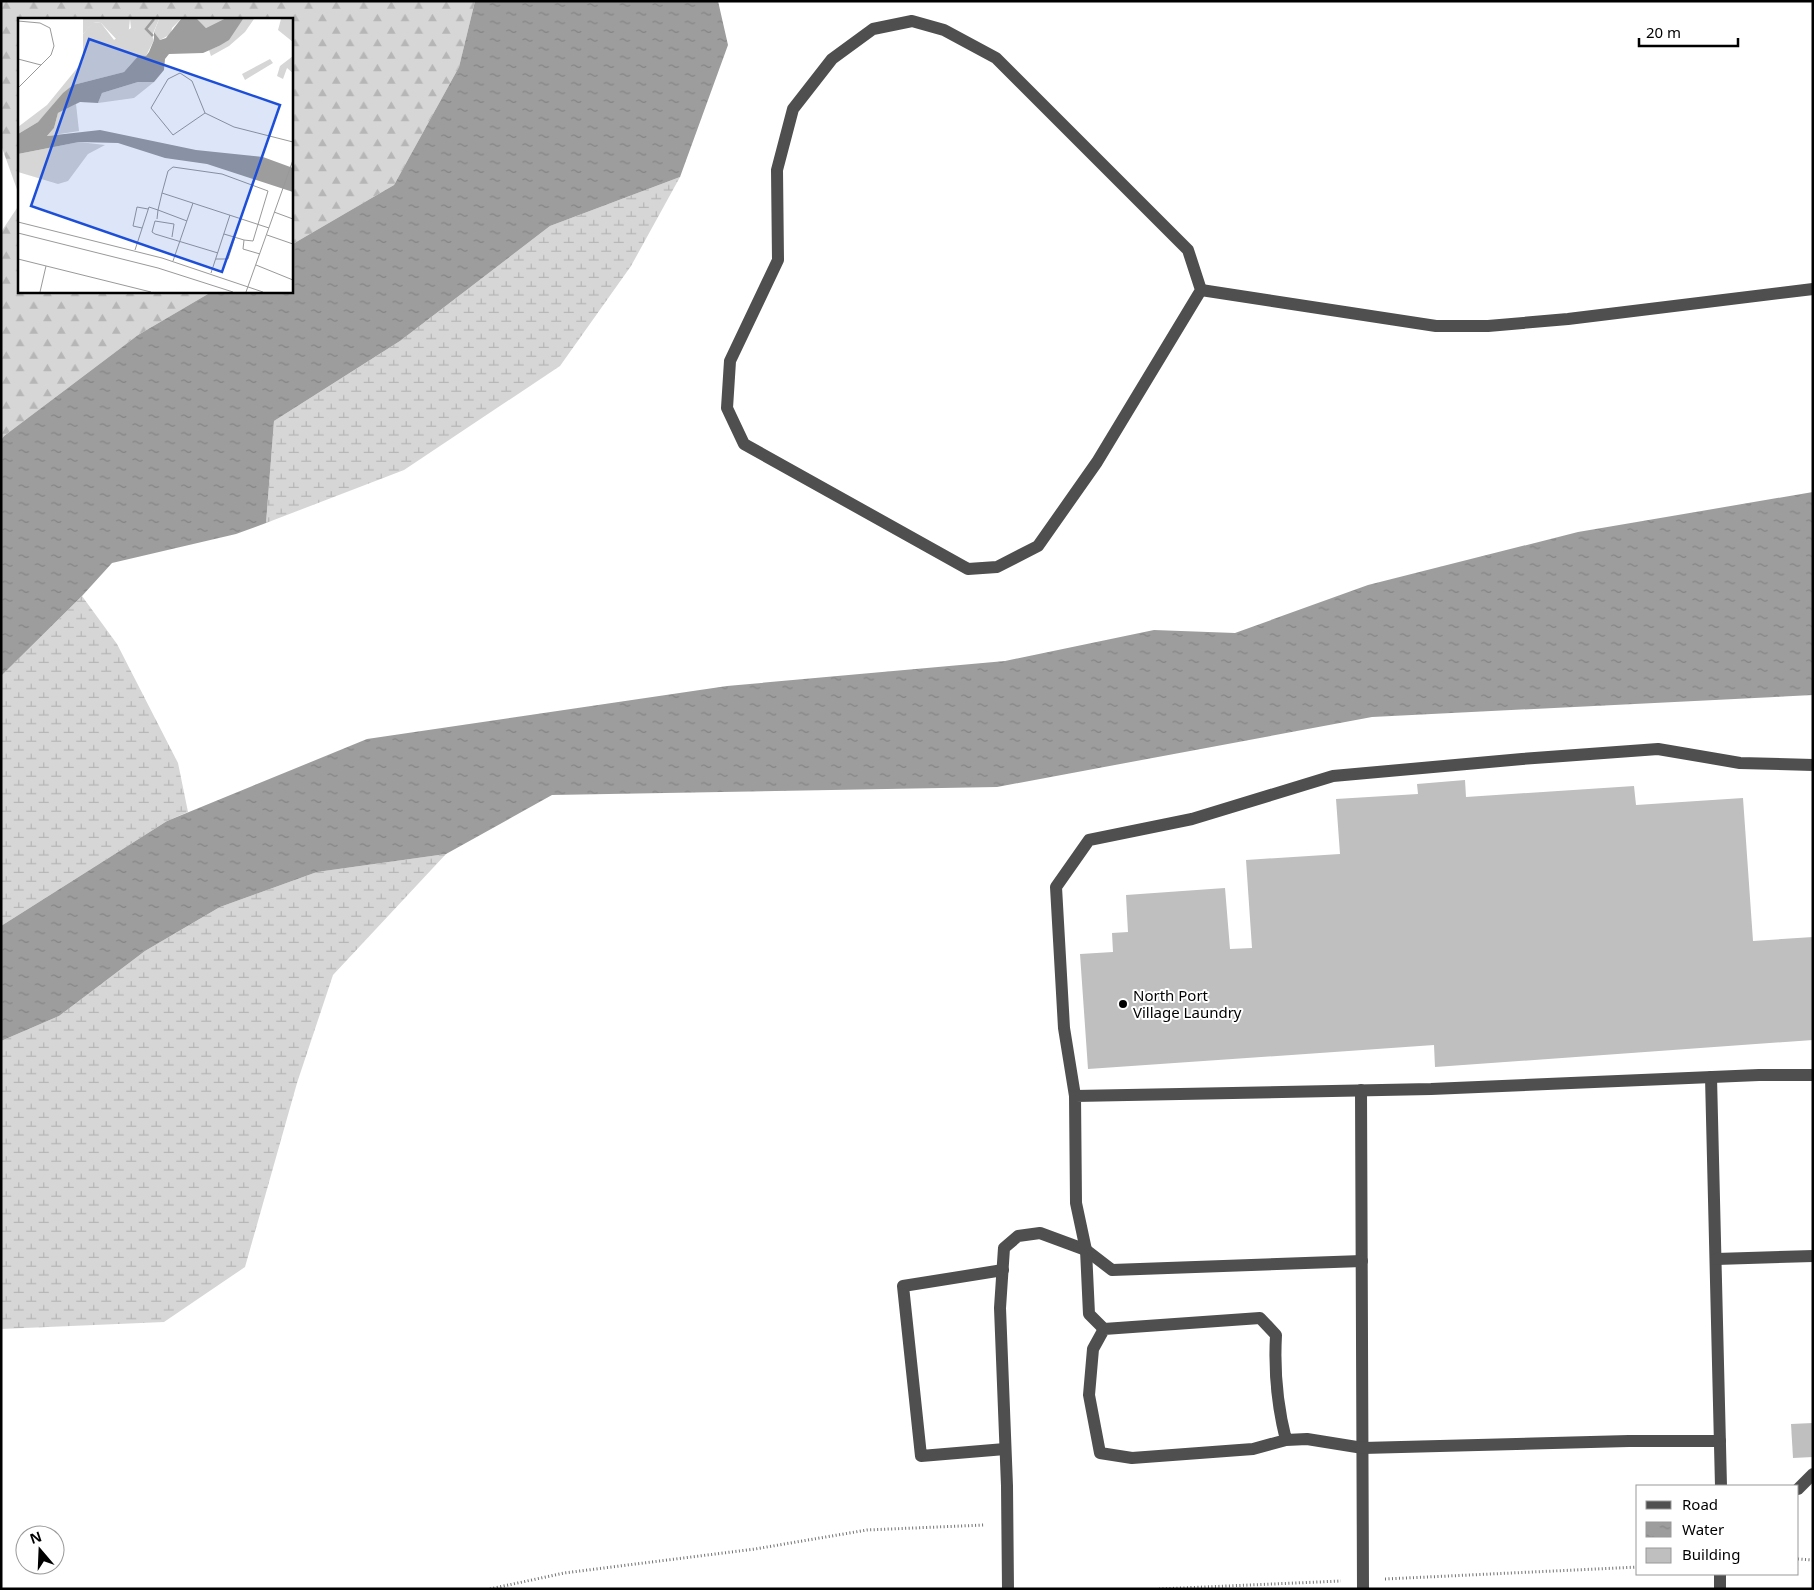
<svg xmlns="http://www.w3.org/2000/svg" width="1814" height="1590" viewBox="0 0 1814 1590" font-family="'Noto Sans',sans-serif">
<style>
.forest{fill:url(#forest-firs)}
.wetland{fill:url(#wetland-marsh)}
.water{fill:url(#water-ripples)}
.building{fill:#bfbfbf}
.lines{fill:none;stroke-linecap:round;stroke-linejoin:round}
.path{stroke:#717171;stroke-width:3;stroke-dasharray:1 2.5;stroke-linecap:butt}
.minor{stroke:#4f4f4f;stroke-width:12}
.poi-dot{fill:#000;stroke:#fff;stroke-width:2}
.labels{text-anchor:middle;dominant-baseline:central;stroke-width:4;stroke-linejoin:round;paint-order:stroke}
.poi-label{font-size:15px;fill:#000;stroke:#fff;text-anchor:start}
.inset-river{fill:none;stroke:#9d9d9d;stroke-width:2.5}
.inset-road{fill:none;stroke:#999;stroke-width:1}
.view{fill:#1d4ed8;fill-opacity:0.15;stroke:#1d4ed8;stroke-width:2.5}
.inset-edge{fill:none;stroke:#000;stroke-width:2.5}
</style>
<defs>
<pattern id="forest-firs" width="22" height="20" patternUnits="userSpaceOnUse" patternTransform="scale(1.25)"><rect width="22" height="20" fill="#d6d6d6"/><path d="M5 1l3.5 6h-7zM16 11l3.5 6h-7z" fill="#b6b6b6"/></pattern>
<pattern id="wetland-marsh" width="20" height="14" patternUnits="userSpaceOnUse" patternTransform="scale(1.25)"><rect width="20" height="14" fill="#d6d6d6"/><path d="M1 5h8M5 5V1M11 12h8M15 12V8" fill="none" stroke="#b6b6b6"/></pattern>
<pattern id="water-ripples" width="26" height="14" patternUnits="userSpaceOnUse" patternTransform="scale(1.25)"><rect width="26" height="14" fill="#9d9d9d"/><path d="M2 4q2-2 4 0t4 0M15 11q2-2 4 0t4 0" fill="none" stroke="#858585"/></pattern>
</defs>
<rect width="100%" height="100%" fill="#fff"/>
<!-- forest -->
<g class="forest">
<path d="M1 1H475L459 67 394 185 291 245V19H19V195L1 145Z"/>
<path d="M19 205V291H213L138 335 4 436 1 440V232Z"/>
</g>
<!-- wetland -->
<g class="wetland">
<path d="M680 177 631 266 560 366 404 470 266 523 274 421 400 341 550 226Z"/>
<path d="M82 596 117 644 178 763 188 812 167 821 1 926V676Z"/>
<path d="M446 854 333 975 297 1083 245 1267 164 1322 1 1329V1041L59 1016 145 951 220 907 317 872Z"/>
</g>
<!-- water -->
<g class="water">
<path d="M475 1H718L728 45 680 177 550 226 400 341 274 421 266 523 236 534 112 563 82 596 1 676V440L4 436 138 335 213 291H291V245L394 185 459 67Z"/>
<path d="M1813 492V695L1372 717 997 787 552 795 446 854 317 872 220 907 145 951 59 1016 1 1041V926L167 821 367 739 727 686 1005 661 1154 630 1235 633 1368 585 1578 532Z"/>
</g>
<!-- building -->
<g class="building">
<path d="M1465 780 1466 797 1634 786 1636 805 1743 798 1753 941 1813 937V1040L1435 1067 1434 1045 1088 1069 1080 954 1113 952 1112 933 1128 932 1126 895 1225 888 1230 949 1252 948 1246 860 1340 854 1336 799 1418 794 1417 784Z"/>
<path d="M1813 1423V1457L1793 1458 1791 1424Z"/>
</g>
<g class="lines">
<!-- path -->
<g class="path">
<path d="M1798 1559 1813 1560"/>
<path d="M1385 1579 1638 1567"/>
<path d="M490 1589 564 1573 755 1549 867 1530 984 1525"/>
<path d="M1159 1589 1341 1581"/>
</g>
<!-- minor -->
<g class="minor">
<path d="M912 21 944 30 996 58 1188 250 1201 290 1097 462 1038 546 997 567 968 569 744 444 727 408 730 361 778 260 777 170 793 109 832 59 873 29Z"/>
<path d="M1201 290 1436 326H1488L1568 319 1813 289"/>
<path d="M1711 1077 1721 1486"/>
<path d="M1361 1090 1363 1589"/>
<path d="M1075 1096 1064 1028 1056 887 1089 840 1192 819 1333 776 1522 759 1658 749 1740 763 1813 765"/>
<path d="M1086 1250 1112 1270 1362 1261"/>
<path d="M1086 1250 1089 1314 1104 1329"/>
<path d="M1716 1259 1813 1256"/>
<path d="M1003 1270 903 1286 921 1456 1005 1449"/>
<path d="M1286 1440C1277 1405 1274 1371 1276 1335L1260 1318 1104 1329 1093 1349 1089 1395 1100 1453 1132 1458 1253 1449 1286 1440 1307 1439 1363 1448 1629 1441H1720"/>
<path d="M1798 1489 1813 1474"/>
<path d="M1008 1589 1007 1486 1000 1308 1004 1248 1018 1236 1040 1233 1086 1250 1076 1203 1075 1096 1431 1089 1759 1075H1813"/>
<path d="M1720 1589V1574"/>
</g>
</g>
<!-- markers -->
<circle class="poi-dot" cx="1123" cy="1004" r="5"/>
<g class="labels">
<!-- poi labels -->
<g class="poi-label">
<text x="1133" y="995">North Port<tspan x="1133" dy="17">Village Laundry</tspan></text>
</g>
</g>
<!-- overview -->
<g transform="translate(18 18)">
<rect width="275" height="275" fill="#fff"/>
<path d="M112 1H141L134 18 136 22 128 38 121 37 106 54 55 67 20 104 0 116V109L29 87 65 43V16L75 4 83 5 96 22 113 10ZM263 1H275V24L260 12Z" fill="#d6d6d6"/>
<path d="M65 1H112L110 19 101 24 83 5 76 4 65 16ZM141 1H163L154 10 153 16 142 22 136 14ZM206 1 188 10 179 2V1ZM225 1H236L227 14 211 28 193 38 191 32 201 28ZM252 41 255 45 227 62 224 56ZM120 64H136L116 80 80 85 84 75ZM58 86 61 113 29 118 36 110 40 95ZM61 124 87 127 70 136 50 163 40 166 0 154V136Z" fill="#d6d6d6"/>
<path d="M275 38V55L269 50 265 61 259 58 262 48Z" fill="#d6d6d6"/>
<path d="M163 1H179L188 10 206 1H225L211 22 201 28 185 35 151 36 147 41 146 52 136 64H120L84 75 80 85 62 84 40 95 36 110 29 118 82 112 178 132 245 139 275 150V174L189 146 147 140 100 125 61 124 0 136V116L20 104 45 75 55 67 106 54 121 37 128 38 131 34 136 22V14L142 22 148 20Z" fill="#9d9d9d"/>
<path class="inset-river" d="M135 18 128 11 136 1"/>
<path class="inset-road" d="M0 3 22 5 32 10 36 28 33 37 23 47M0 41 23 47 0 70M162 55 174 63 187 95 155 117 133 90 150 61ZM187 95 216 109 275 124M144 175 150 153 155 149 204 156 250 173 235 223 226 222M256 194 275 201M139 201 140 192 169 203M0 204 144 240 245 274M124 210 115 208 119 189 130 191M0 215 140 250 215 274M206 216 226 222 225 231 242 236M249 217 275 226M154 219 156 206 137 203 134 214 137 216 200 235M117 232 131 189 140 192 144 175 251 210M0 241 133 274M198 241H210L217 219M155 243 175 185M238 247 275 262M193 255 212 197M22 274 28 248M228 274 275 142"/>
<path class="view" d="M71 21 262 87 204 254 13 188Z"/>
<rect width="275" height="275" class="inset-edge"/>
</g>
<!-- border -->
<rect width="1814" height="1590" fill="none" stroke="#000000" stroke-width="5"/>
<!-- legend -->
<rect x="1636" y="1485" width="162" height="90" fill="#ffffff" stroke="#999999"/>
<rect x="1646" y="1501" width="25" height="8" fill="#4f4f4f" stroke="#999999"/>
<text x="1682" y="1510" font-size="15" fill="#000000">Road</text>
<rect x="1646" y="1522" width="25" height="15" fill="url(#water-ripples)" stroke="#999999"/>
<text x="1682" y="1535" font-size="15" fill="#000000">Water</text>
<rect x="1646" y="1548" width="25" height="15" fill="#bfbfbf" stroke="#999999"/>
<text x="1682" y="1560" font-size="15" fill="#000000">Building</text>
<!-- north arrow -->
<g transform="translate(40 1550) rotate(341)"><circle r="24" fill="#ffffff" stroke="#999999"/>
<path d="M0-4L9 19L0 12L-9 19Z" fill="#000000"/>
<text y="-8" font-size="14" font-weight="bold" text-anchor="middle" fill="#000000">N</text>
</g>
<!-- scale -->
<path d="M1639 38v8h99v-8" fill="none" stroke="#000000" stroke-width="2.5"/>
<text x="1646" y="38" font-size="15" fill="#000000" stroke="#ffffff" stroke-width="4" paint-order="stroke">20 m</text>
</svg>
